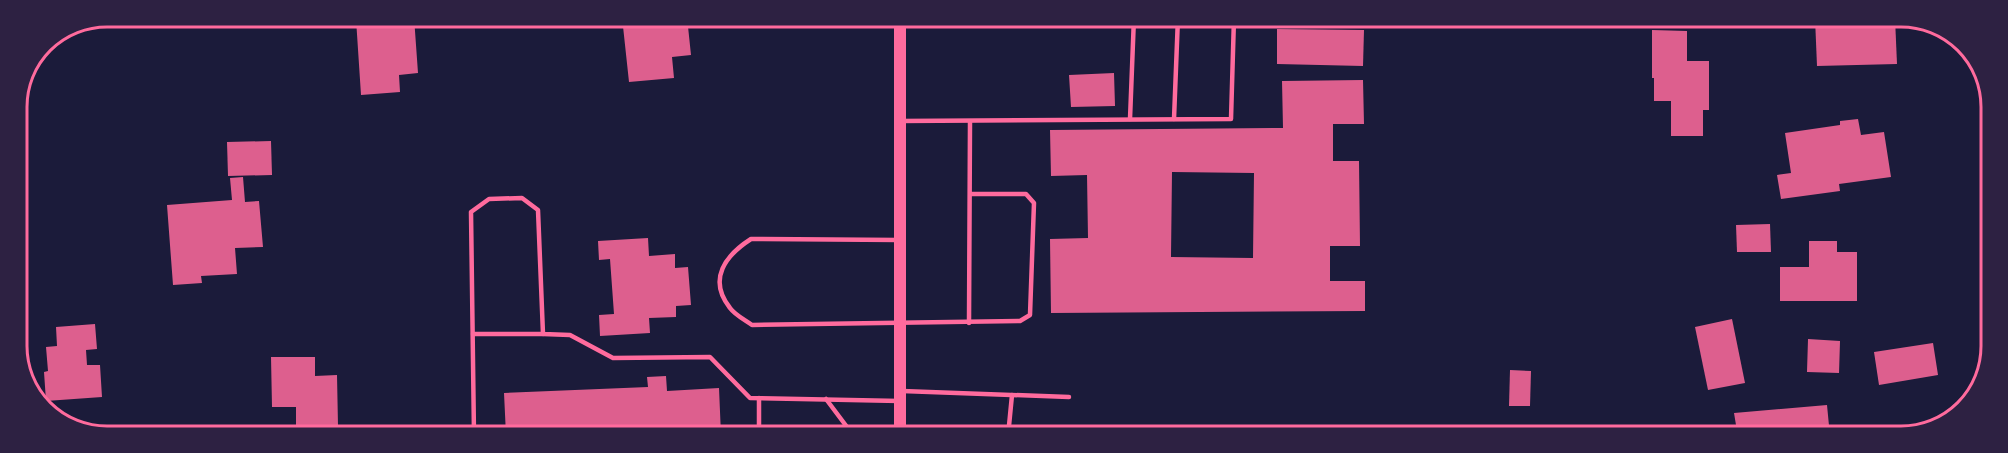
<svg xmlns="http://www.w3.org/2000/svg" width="2008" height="453" viewBox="0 0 2008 453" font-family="Barlow,sans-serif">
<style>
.building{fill:#dd5f8e;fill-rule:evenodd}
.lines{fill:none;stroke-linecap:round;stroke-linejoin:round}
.service{stroke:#ff6b9d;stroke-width:4.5}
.secondary{stroke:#ff6b9d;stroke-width:12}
.rim{fill:none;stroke:#ff6b9d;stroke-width:3}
</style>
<rect width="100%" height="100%" fill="#1b1b3a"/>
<!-- building -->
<g class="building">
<path d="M383 17H414L418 73 399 75 400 92 361 95 356 19Z"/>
<path d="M622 17H687L691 55 672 57 674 78 629 82Z"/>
<path d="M1815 18H1895L1897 64 1817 66Z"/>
<path d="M1277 29 1364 30 1363 66 1277 64Z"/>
<path d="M1652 30 1687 31V61H1709V110H1703V136H1671V101H1654V78H1652Z"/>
<path d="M1114 73 1115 106 1071 107 1069 75Z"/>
<path d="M1363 80 1364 124H1333V161H1359L1360 246H1330V281H1365V311L1051 313 1050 239 1088 238 1087 175 1051 176 1050 130 1283 128 1282 81ZM1172 172 1254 173 1253 258 1171 257Z"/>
<path d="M1858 119 1861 135 1884 132 1891 177 1839 184 1840 191 1781 199 1777 175 1791 173 1785 133 1840 125V121Z"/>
<path d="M271 141 272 175 228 176 227 142Z"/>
<path d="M243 177 245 202 259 201 263 247 235 248 237 274 201 276 202 283 173 285 167 205 232 200 230 178Z"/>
<path d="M1770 224 1771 252H1737L1736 225Z"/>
<path d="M648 238 649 256 675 254V268L688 267 691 305 676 306V317L649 318 650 333 600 336 599 315 614 314 610 259 599 260 598 241Z"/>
<path d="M1809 241H1837V252H1857V301H1780V267H1809Z"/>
<path d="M1732 319 1745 383 1708 390 1695 327Z"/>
<path d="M95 324 97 349 86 350 87 365H100L102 397 46 401 44 372 48 371 46 347 57 346 56 327Z"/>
<path d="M1808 339 1840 341 1839 373 1807 372Z"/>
<path d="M1933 343 1938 375 1879 385 1874 352Z"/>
<path d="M271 357H315V376L337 375 338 426H296V407H272Z"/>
<path d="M1510 370 1531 371 1530 406H1509Z"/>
<path d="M666 376 667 391 719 388 721 435H506L504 393 648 387 647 377Z"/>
<path d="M1827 405 1830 436H1713L1712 428 1736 425 1734 413Z"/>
</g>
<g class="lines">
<!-- service -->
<g class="service">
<path d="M1130 119 1134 17"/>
<path d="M1174 119 1178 17"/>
<path d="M900 121 1231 119 1234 18"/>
<path d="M899 240 751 239C726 255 707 279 730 308 735 315 745 320 752 325L1020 321 1030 315 1034 203 1026 194H971"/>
<path d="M969 323 970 122"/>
<path d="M473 334H543"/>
<path d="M902 391 1069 397"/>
<path d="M759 398V435"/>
<path d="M826 399 853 435"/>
<path d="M474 435 471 212 489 199 522 198 538 210 543 334 570 335 613 358 710 357 750 398 900 401"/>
<path d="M1008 436 1012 395"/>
</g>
<!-- secondary -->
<path class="secondary" d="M900 435V17"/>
</g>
<!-- crop -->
<path d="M0 0H2008V453H0ZM107 27H1901A80 80 0 0 1 1981 107V346A80 80 0 0 1 1901 426H107A80 80 0 0 1 27 346V107A80 80 0 0 1 107 27Z" fill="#2d2142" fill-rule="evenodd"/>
<path class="rim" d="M107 27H1901A80 80 0 0 1 1981 107V346A80 80 0 0 1 1901 426H107A80 80 0 0 1 27 346V107A80 80 0 0 1 107 27Z"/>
</svg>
